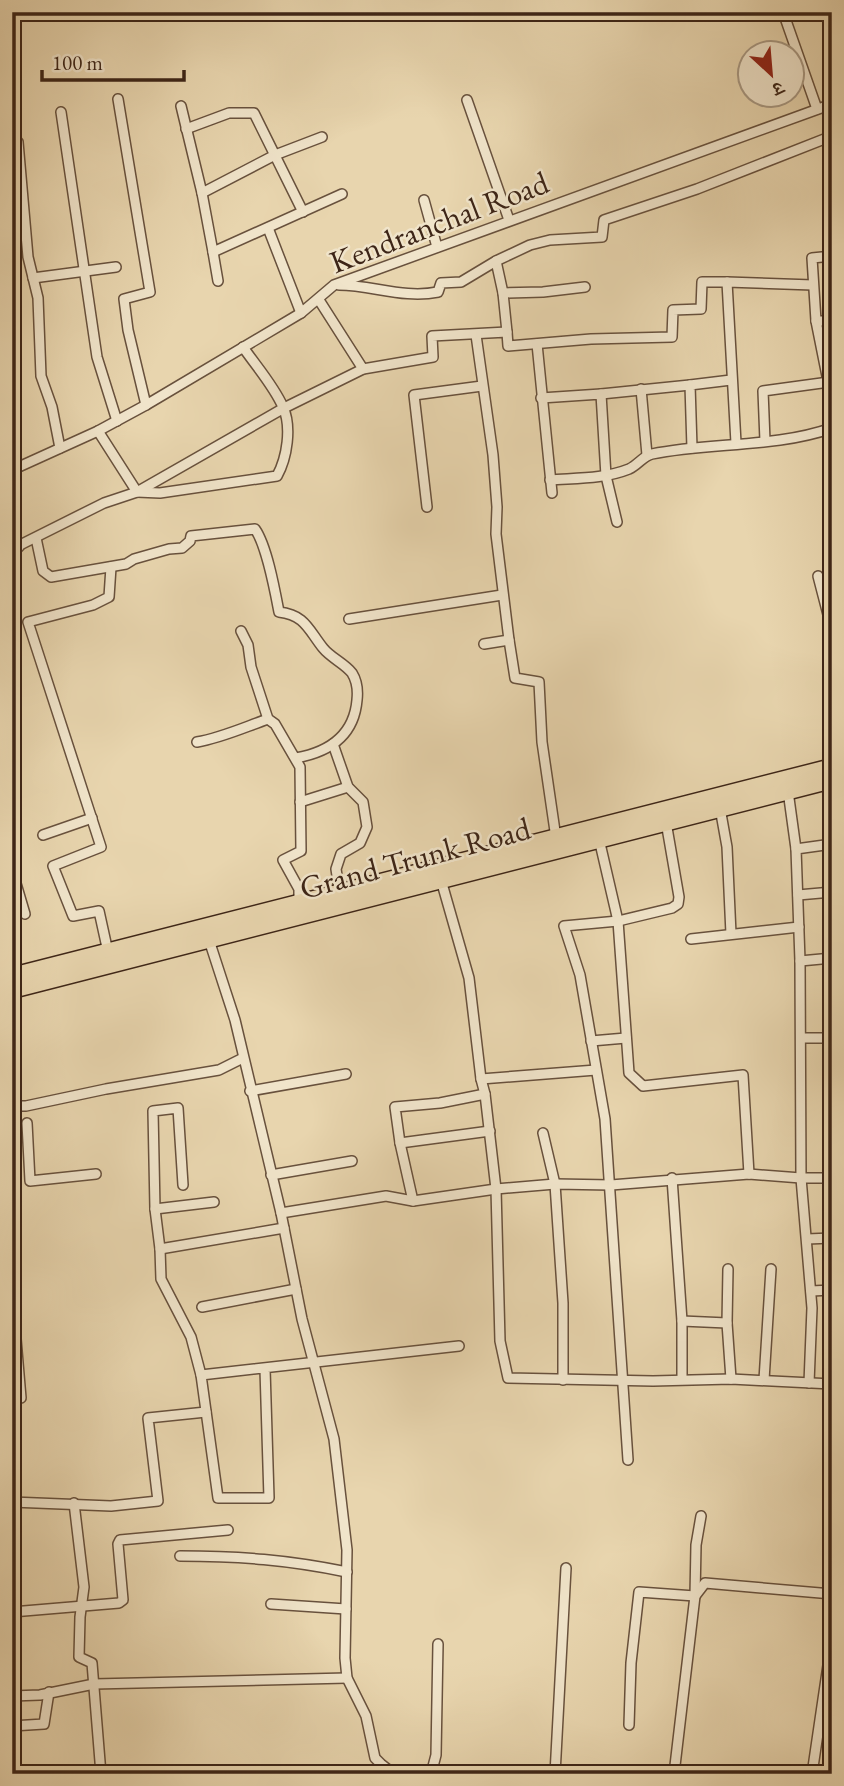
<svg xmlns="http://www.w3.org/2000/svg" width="844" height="1786" viewBox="0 0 844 1786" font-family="'EB Garamond','Noto Serif Devanagari',serif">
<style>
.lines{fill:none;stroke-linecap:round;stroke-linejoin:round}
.street-casing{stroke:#68513d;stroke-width:12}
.highway-casing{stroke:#3d2517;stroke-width:19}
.street{stroke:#f0e4ca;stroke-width:9}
.highway{stroke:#e8d5ae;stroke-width:16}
.labels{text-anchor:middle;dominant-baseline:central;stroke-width:5;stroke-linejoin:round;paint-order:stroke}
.street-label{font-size:32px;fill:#3d2517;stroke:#f0e4ca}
</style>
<rect width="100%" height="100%" fill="#e8d5ae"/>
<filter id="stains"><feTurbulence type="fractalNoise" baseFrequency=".00286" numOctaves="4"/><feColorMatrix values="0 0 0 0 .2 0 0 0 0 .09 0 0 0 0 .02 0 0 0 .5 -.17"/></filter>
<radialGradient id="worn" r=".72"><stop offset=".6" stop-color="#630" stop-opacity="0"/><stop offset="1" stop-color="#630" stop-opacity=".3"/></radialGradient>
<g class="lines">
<defs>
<g id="street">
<path d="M783 12 817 109"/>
<path d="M118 99 150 292 124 299 128 330 146 405"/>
<path d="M467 100 509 220"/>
<path d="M181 106 202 193 213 252 342 194"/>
<path d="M61 112 97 357 117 421"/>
<path d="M186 129 229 113H254L303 212"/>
<path d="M12 145 18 142 28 257 38 298 41 376 52 407 60 448"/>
<path d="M202 193 275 155 322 137"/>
<path d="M424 200 437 247"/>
<path d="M268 228 301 313"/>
<path d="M213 252 218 281"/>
<path d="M832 256 812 258 816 321 832 401"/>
<path d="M496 261 503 293 507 332"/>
<path d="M33 278 116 267"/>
<path d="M339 285C372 285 404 299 438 292L441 283 461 282 496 261 530 245 550 240 602 237 604 220 697 189 832 136"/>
<path d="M503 293 543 292 585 287"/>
<path d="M319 300 363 369"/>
<path d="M816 321H832"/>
<path d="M476 335 493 455 497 507 496 534 509 640 484 644"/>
<path d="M537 344 552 493"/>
<path d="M641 389 647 455"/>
<path d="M601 394 690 385"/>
<path d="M541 398 601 394 606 476 617 522"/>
<path d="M98 431 137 492 160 493 277 476C287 458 292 427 283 407 274 386 256 366 243 347"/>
<path d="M765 441 763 391 829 382"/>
<path d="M736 443 727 282 813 285"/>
<path d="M692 448 690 385 731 380"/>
<path d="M12 470 98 431 146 405 301 313 334 285 832 104"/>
<path d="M550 480C577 478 604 479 629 469 638 465 643 456 652 454 711 442 775 448 832 428"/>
<path d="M427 507 414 395 482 386"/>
<path d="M12 536 19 547"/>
<path d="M36 538 43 571 51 577 126 564 134 559 169 549 182 548 190 541 191 536 255 529C267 546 275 591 279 612 305 615 308 629 323 648 331 658 344 663 352 673 357 681 358 691 357 700 354 736 329 752 296 758"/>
<path d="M12 549 104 503 137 492 284 408 363 369 433 357 432 336 507 332 508 346 591 339 672 337 673 310 701 309 702 282H727"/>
<path d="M818 576 832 630"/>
<path d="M349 619 502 595"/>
<path d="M241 631 248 645 251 667 268 719 275 724 300 767 301 851 283 860 299 889V900L294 904"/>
<path d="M509 640 515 678 539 682 542 742 556 838"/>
<path d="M197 742C221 738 245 727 268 719"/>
<path d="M333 744 348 787 363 802 367 827 360 843 341 854 336 869 340 895"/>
<path d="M788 791 796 849"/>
<path d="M300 802 348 787"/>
<path d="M720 808 727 847 731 934"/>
<path d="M43 835 92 818"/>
<path d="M599 839 618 921 629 1073 643 1086 743 1075 749 1174"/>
<path d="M12 870 25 914"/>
<path d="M441 880 469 978 481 1079 485 1094 496 1189 500 1341 508 1378 653 1381 731 1379 832 1384"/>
<path d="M798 895 832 892"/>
<path d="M691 939 799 927"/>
<path d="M209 940 235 1020 281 1213 302 1319 334 1439 347 1550 345 1658 347 1678 366 1716 375 1758 381 1764 390 1771 450 1774"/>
<path d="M108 952 99 911 73 916 53 866 101 847 28 622 93 605 109 597 111 567"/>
<path d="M800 961 832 958"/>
<path d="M801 1038H832"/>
<path d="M591 1041 626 1038"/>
<path d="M481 1079 596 1070"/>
<path d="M250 1091 346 1074"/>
<path d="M12 1098 18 1106H26L106 1089 219 1070 243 1058"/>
<path d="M27 1123 30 1181 96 1174"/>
<path d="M543 1133 555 1184 563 1303V1380"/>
<path d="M400 1143 490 1131"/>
<path d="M271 1175 352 1161"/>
<path d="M672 1178 682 1321V1379"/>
<path d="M183 1185 178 1108 153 1111 155 1209 160 1249 284 1228"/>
<path d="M413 1201 400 1143 395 1107 440 1103 485 1094"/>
<path d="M155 1209 214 1202"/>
<path d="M281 1213 386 1196 413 1201 496 1189 555 1184 611 1185 749 1174 801 1178H832"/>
<path d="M807 1239 832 1238"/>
<path d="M160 1249 161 1279 191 1337 201 1375"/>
<path d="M728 1269 727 1323 731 1379"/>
<path d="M811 1291 832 1290"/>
<path d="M12 1292 21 1398"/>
<path d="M202 1307 296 1289"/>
<path d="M682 1321 727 1323"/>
<path d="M265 1369 269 1498H218L201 1375 459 1346"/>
<path d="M764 1380 771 1269"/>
<path d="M809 1383 812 1308 801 1178 800 961 796 849 832 844"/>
<path d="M628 1460 605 1119 580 975 564 926 618 921 672 908 678 904 679 897 666 822"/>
<path d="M829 1467 832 1451"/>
<path d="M12 1502 111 1506 158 1501 148 1418 206 1412"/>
<path d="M74 1503 84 1587 80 1617 79 1657 92 1663 101 1774"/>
<path d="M180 1556C239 1556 289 1560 347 1572"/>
<path d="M271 1604 346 1609"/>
<path d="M12 1612 119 1603 123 1600 118 1544 120 1540 228 1530"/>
<path d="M12 1696 40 1695 94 1684 347 1678"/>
<path d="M629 1725 631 1663 639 1592 695 1596 705 1583 832 1594"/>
<path d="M12 1726 44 1724 49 1692"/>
<path d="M431 1774 436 1755 438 1644"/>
<path d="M555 1774 566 1568"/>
<path d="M674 1774 695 1596 696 1545 701 1516"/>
<path d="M812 1774 832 1638"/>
</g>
<g id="highway">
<path d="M12 976 832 767"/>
<path d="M12 990 832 780"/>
</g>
</defs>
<!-- street casing -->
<use href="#street" class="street-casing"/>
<!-- highway casing -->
<use href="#highway" class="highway-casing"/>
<!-- street -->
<use href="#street" class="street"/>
<!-- highway -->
<use href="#highway" class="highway"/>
</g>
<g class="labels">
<!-- street labels -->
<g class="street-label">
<text transform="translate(439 222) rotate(-21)">Kendranchal Road</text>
<text transform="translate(415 858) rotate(-15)">Grand Trunk Road</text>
</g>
</g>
<!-- margin -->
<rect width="844" height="1786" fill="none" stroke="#e8d5ae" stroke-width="42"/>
<rect x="14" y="14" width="816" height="1758" fill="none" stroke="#3d2517" stroke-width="3.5"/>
<rect x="21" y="21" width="802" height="1744" fill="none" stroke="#3d2517" stroke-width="2"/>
<!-- north arrow -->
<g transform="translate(771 74) rotate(154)"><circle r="33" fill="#f0e4ca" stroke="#a89882" stroke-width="2"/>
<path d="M0-5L12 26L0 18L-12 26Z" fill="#8f2418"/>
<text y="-10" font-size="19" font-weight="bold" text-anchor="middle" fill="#3d2517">उ</text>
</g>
<!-- scale -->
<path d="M42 70v10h142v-10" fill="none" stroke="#3d2517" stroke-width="3.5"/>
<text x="52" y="70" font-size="21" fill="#3d2517" stroke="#f0e4ca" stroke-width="5" paint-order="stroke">100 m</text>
<rect width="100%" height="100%" filter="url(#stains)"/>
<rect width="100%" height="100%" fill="url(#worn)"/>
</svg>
